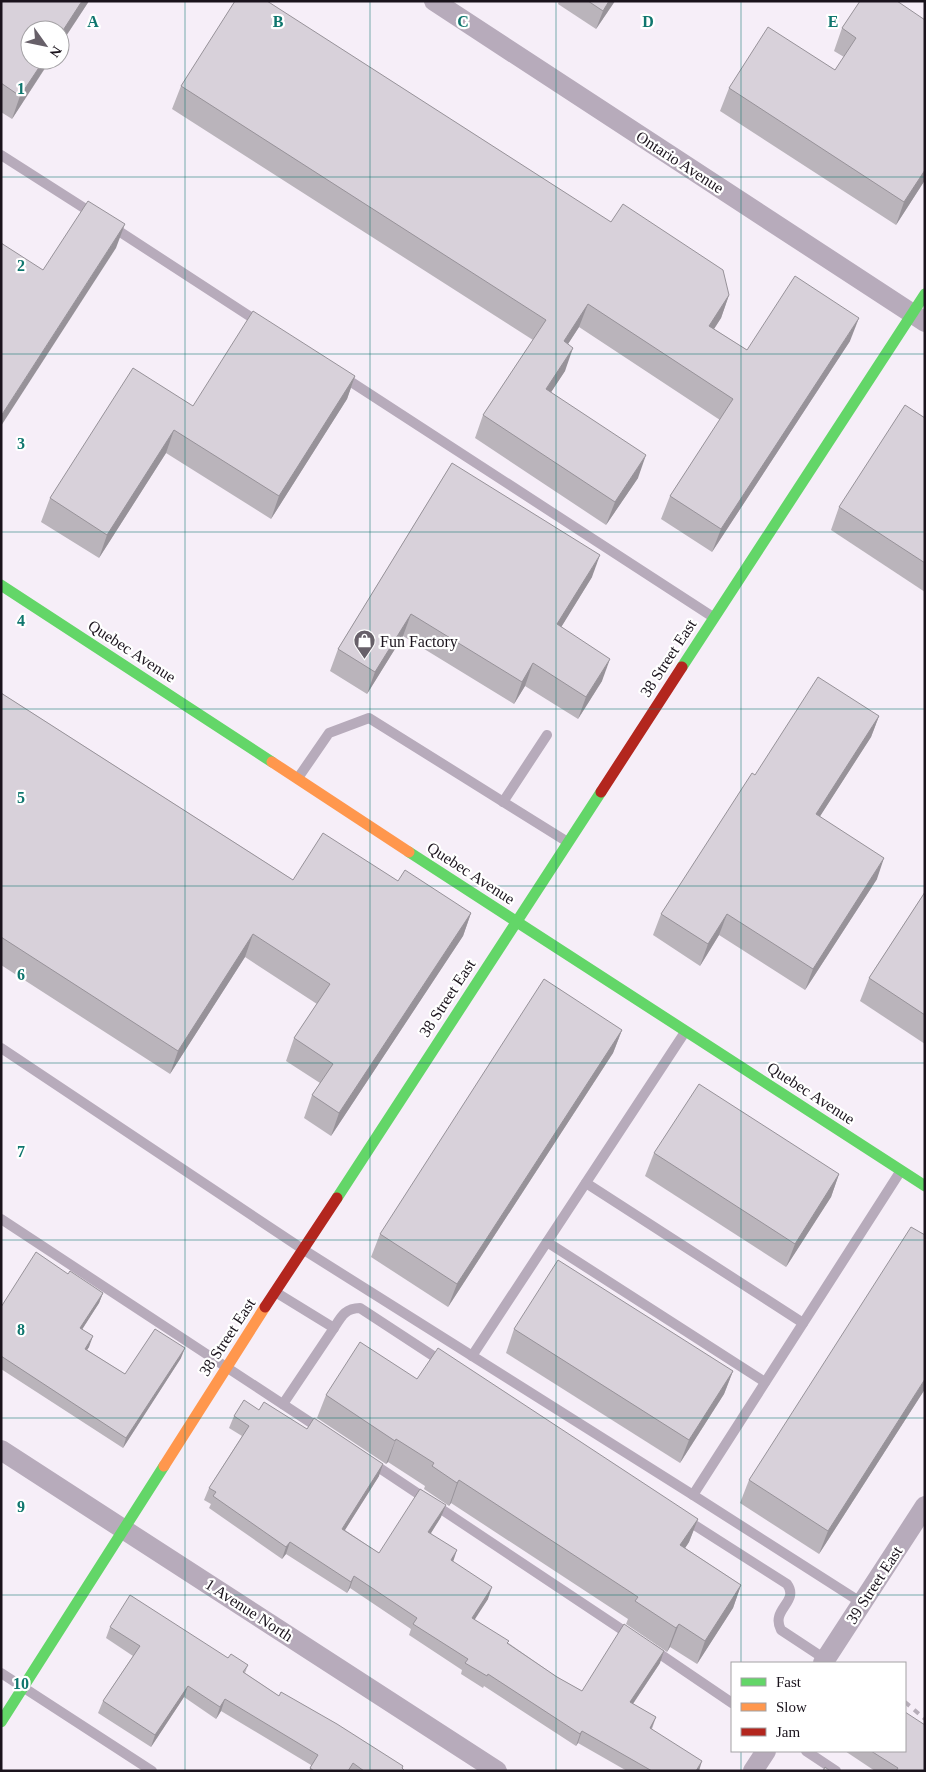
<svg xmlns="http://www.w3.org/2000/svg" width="926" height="1772" viewBox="0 0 926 1772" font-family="'Times New Roman',serif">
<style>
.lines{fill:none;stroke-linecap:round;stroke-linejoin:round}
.lane{stroke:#b7abbb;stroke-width:10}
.street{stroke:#b7abbb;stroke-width:20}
.fast{stroke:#63d668;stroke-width:11}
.slow{stroke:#ff974d;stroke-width:11}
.jam{stroke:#b3261e;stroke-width:11}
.rail{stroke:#b6adb9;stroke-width:4;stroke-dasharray:6 6;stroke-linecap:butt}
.wall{fill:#bab4bb}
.shaded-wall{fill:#979299}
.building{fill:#d8d1da;stroke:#979299}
.grid{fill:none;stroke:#0f766e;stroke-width:1;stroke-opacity:0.55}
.labels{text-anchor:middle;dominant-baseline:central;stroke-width:4.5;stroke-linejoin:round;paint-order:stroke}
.street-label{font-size:16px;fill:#1a131c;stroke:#fff}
.poi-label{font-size:16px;fill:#1a131c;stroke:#fff;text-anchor:start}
.grid-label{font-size:16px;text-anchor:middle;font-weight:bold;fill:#0f766e;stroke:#fff;stroke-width:4.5;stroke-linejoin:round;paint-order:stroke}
</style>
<rect width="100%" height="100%" fill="#f6eef8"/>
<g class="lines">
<!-- lane -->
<g class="lane">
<path d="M1 155 95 215"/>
<path d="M111 226 260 323"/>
<path d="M342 376 713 617"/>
<path d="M298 778 329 733 369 718 566 841"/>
<path d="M503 802 547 735"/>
<path d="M1 1048 304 1250 693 1495 900 1172"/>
<path d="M586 1183 803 1323"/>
<path d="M1 1219 322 1430"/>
<path d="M547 1242 765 1382"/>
<path d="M277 1293 334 1328 283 1404"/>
<path d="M334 1328C341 1317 345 1308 360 1308L444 1363"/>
<path d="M472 1356 685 1032"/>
<path d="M372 1463 630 1635"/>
<path d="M693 1495 862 1603"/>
<path d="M685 1519 787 1584C800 1602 770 1609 781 1630L825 1659"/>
<path d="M651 1648 732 1703"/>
<path d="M1 1673 152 1771"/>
<path d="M806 1751 836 1771"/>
</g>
<!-- street -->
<g class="street">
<path d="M434 1 925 322"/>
<path d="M1 1450 497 1771"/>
<path d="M823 1663 925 1506"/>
<path d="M753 1771 766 1751"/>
</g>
<!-- fast -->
<g class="fast">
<path d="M1 585 272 762"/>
<path d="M682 667 925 294"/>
<path d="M409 852 925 1186"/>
<path d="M337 1198 601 792"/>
<path d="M1 1722 164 1466"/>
</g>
<!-- slow -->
<g class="slow">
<path d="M272 762 409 852"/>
<path d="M164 1466 265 1307"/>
</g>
<!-- jam -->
<g class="jam">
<path d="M601 792 682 667"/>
<path d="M265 1307 337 1198"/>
</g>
<!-- rail -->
<path class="rail" d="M905 1702 925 1719"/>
</g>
<!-- wall -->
<g class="wall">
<path d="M1 1H89L12 119 1 112Z"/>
<path d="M559 1H615L596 29 558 4Z"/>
<path d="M925 20V180L896 225 720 111 729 88 835 70 844 57 834 51 842 28Z"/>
<path d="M181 86 611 222 729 295 721 318 714 329 747 350 850 341 712 552 661 519 670 496 720 420 579 327 568 344 565 371 551 392 638 478 606 525 475 438 483 415 533 340 172 109Z"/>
<path d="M355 376 347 399 271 519 166 453 99 558 41 522 50 498 193 406Z"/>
<path d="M925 418V592L831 530 839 507Z"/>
<path d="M452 463 592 577 561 627 602 681 578 719 525 686 514 704 403 636 367 694 330 671 338 649Z"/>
<path d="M1 693 293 880 398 881 471 913 463 936 331 1136 304 1118 312 1095 320 1083 286 1061 294 1038 317 1004 245 957 170 1074 1 965Z"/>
<path d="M879 716 871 737 820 816 877 879 805 990 719 935 700 966 653 935 661 914 755 775Z"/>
<path d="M925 892V1044L860 1001 869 978Z"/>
<path d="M622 1030 613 1053 448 1307 371 1257 380 1234Z"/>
<path d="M654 1153 839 1174 831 1197 786 1267 645 1176Z"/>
<path d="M68 1274 103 1293 99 1303 82 1329 89 1347 87 1350 125 1374 181 1358 123 1448 1 1369V1307Z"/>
<path d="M514 1329 733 1371 724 1394 680 1463 506 1353Z"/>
<path d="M417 1379 698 1519 689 1542 685 1548 741 1585 733 1608 697 1664 670 1647 667 1652 626 1624 628 1619 451 1503 449 1506 424 1489 425 1486 388 1462 386 1464 317 1418 326 1395Z"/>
<path d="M925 1389 819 1554 740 1503 749 1480Z"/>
<path d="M259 1410 379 1476 345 1530 379 1553 441 1517 431 1533 453 1562 488 1599 474 1619 557 1677 582 1691 660 1663 633 1704 656 1717 652 1729 699 1771H627L578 1743 576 1746 484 1686 483 1688 461 1674 462 1670 409 1635 411 1629 350 1588 347 1593 286 1554 282 1559 209 1508 211 1504 204 1500 209 1488 242 1436 229 1428 234 1416Z"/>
<path d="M110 1627 228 1658 248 1665 245 1673 279 1696 403 1766 402 1769 405 1771H309L311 1765 221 1711 216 1719 184 1697 151 1747 98 1713 103 1701 133 1656 106 1638Z"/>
<path d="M845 1751H905L925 1771H875Z"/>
</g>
<!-- shaded-wall -->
<g class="shaded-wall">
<path d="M82 1H89L60 45V35Z"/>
<path d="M609 1H615L596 29 603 11Z"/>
<path d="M44 60H50L12 119 20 96Z"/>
<path d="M925 170V180L896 225 904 202Z"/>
<path d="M125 224 116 248 1 426V416Z"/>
<path d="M729 295 721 318 701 349 709 326Z"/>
<path d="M588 304 579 327 555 364 564 341Z"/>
<path d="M859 318 850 341 712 552 721 529Z"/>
<path d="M573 348 565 371 538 412 546 389Z"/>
<path d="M355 376 347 399 271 519 279 496Z"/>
<path d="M174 430 166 453 99 558 107 535Z"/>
<path d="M646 455 638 478 606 525 615 502Z"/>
<path d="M600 555 592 577 549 647 557 624Z"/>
<path d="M411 614 403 636 367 694 375 672Z"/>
<path d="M610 659 602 681 578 719 586 697Z"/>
<path d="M533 663 525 686 514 704 522 682Z"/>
<path d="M879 716 871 737 808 835 816 814Z"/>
<path d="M884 858 877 879 805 990 813 969Z"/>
<path d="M471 913 463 936 331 1136 339 1113Z"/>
<path d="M727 914 719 935 700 966 708 944Z"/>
<path d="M253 934 245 957 170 1074 178 1051Z"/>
<path d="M622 1030 613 1053 448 1307 457 1284Z"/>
<path d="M839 1174 831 1197 786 1267 795 1244Z"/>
<path d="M103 1293 99 1303 76 1339 80 1328Z"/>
<path d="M93 1336 89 1347 81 1359 85 1349Z"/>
<path d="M185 1348 181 1358 123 1448 126 1438Z"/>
<path d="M733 1371 724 1394 680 1463 689 1440Z"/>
<path d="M925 1379V1389L819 1554 828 1531Z"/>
<path d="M396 1439 388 1462 386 1464 395 1441Z"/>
<path d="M383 1464 379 1476 338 1541 342 1529Z"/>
<path d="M459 1480 451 1503 449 1506 457 1483Z"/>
<path d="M446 1505 441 1517 424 1544 428 1532Z"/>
<path d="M698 1519 689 1542 672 1568 680 1545Z"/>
<path d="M290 1542 286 1554 282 1559 286 1547Z"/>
<path d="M457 1550 453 1562 451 1560Z"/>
<path d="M354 1576 350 1588 347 1593 351 1582Z"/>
<path d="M741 1585 733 1608 697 1664 705 1641Z"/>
<path d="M492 1587 488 1599 468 1630 472 1618Z"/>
<path d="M679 1624 670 1647 667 1652 676 1628Z"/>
<path d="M664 1651 660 1663 626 1714 630 1702Z"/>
<path d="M188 1686 184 1697 151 1747 155 1735Z"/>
<path d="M225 1699 221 1711 216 1719 220 1707Z"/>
<path d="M656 1717 651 1729 650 1728Z"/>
<path d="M582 1731 578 1743 576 1746 580 1734Z"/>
<path d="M702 1761 699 1771H696Z"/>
</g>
<!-- building -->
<g class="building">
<path d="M1 1H82L60 35V30H30V60H44L20 96 1 83Z"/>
<path d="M235 1H267L611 222 623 204 723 270 729 295 709 326 747 350 795 276 859 318 721 529 670 496 733 399 588 304 564 341 573 348 546 389 646 455 615 502 483 415 546 320 181 86Z"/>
<path d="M588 1H609L603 11Z"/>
<path d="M860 1H897L925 20V170L904 202 729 88 768 27 835 70 856 38 842 28Z"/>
<path d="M88 201 125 224 1 416V243L43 270Z"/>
<path d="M253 311 355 376 279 496 174 430 107 535 50 498 133 368 193 406Z"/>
<path d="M905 405 925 418V563L839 507Z"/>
<path d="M452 463 600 555 557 624 610 659 586 697 533 663 522 682 411 614 375 672 338 649Z"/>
<path d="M818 677 879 716 816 814 884 858 813 969 727 914 708 944 661 914 752 773 755 775Z"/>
<path d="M1 693 293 880 323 833 398 881 405 870 471 913 339 1113 312 1095 333 1064 294 1038 330 984 253 934 178 1051 1 937Z"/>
<path d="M925 892V1015L869 978Z"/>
<path d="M544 979 622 1030 457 1284 380 1234Z"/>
<path d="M699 1084 839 1174 795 1244 654 1153Z"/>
<path d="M911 1227 925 1235V1379L828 1531 749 1480Z"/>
<path d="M36 1252 68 1274 70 1271 103 1293 80 1328 93 1336 85 1349 125 1374 155 1329 185 1348 126 1438 1 1356V1307Z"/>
<path d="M558 1260 733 1371 689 1440 514 1329Z"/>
<path d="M360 1342 417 1379 438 1348 698 1519 680 1545 741 1585 705 1641 679 1624 676 1628 635 1601 638 1597 459 1480 457 1483 432 1466 434 1463 396 1439 395 1441 326 1395Z"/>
<path d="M244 1400 259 1410 264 1402 307 1429 314 1418 383 1464 342 1529 379 1553 420 1489 446 1505 428 1532 457 1550 451 1560 492 1587 472 1618 509 1641 507 1643 557 1677 582 1691 624 1624 664 1651 630 1702 656 1717 650 1728 702 1761 696 1771H652L582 1731 580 1734 488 1674 487 1676 465 1663 468 1659 413 1624 417 1618 354 1576 351 1582 290 1542 286 1547 213 1496 216 1492 209 1488 249 1426 234 1416Z"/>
<path d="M130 1595 228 1658 231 1654 248 1665 243 1672 279 1696 281 1692 337 1724 403 1766 402 1768 405 1771H364L353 1763 348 1771H314L310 1768 318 1755 225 1699 220 1707 188 1686 155 1735 103 1701 140 1646 110 1627Z"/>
<path d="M905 1712 925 1725V1771H896L898 1768 871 1751H905Z"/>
<path d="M825 1767 830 1771H823Z"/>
</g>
<!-- grid -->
<path class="grid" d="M185 1V1771M370 1V1771M556 1V1771M741 1V1663M1 177H925M1 354H925M1 532H925M1 709H925M1 886H925M1 1063H925M1 1240H925M1 1418H925M1 1595H925M741 1751V1771"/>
<!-- icons -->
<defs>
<symbol id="shop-pin" viewBox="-11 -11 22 30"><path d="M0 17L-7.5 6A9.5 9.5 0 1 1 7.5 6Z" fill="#676069" stroke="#fff"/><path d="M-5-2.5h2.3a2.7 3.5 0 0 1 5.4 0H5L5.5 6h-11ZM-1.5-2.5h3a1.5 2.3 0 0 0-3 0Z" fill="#fff"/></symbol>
</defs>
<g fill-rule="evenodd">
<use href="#shop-pin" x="352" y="628" width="25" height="34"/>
</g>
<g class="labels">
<!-- street labels -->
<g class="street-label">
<text transform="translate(680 162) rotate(33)">Ontario Avenue</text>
<text transform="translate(132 651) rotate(33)">Quebec Avenue</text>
<text transform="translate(668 658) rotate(-57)">38 Street East</text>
<text transform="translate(471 873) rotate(33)">Quebec Avenue</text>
<text transform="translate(447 998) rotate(-57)">38 Street East</text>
<text transform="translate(811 1093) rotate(33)">Quebec Avenue</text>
<text transform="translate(227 1337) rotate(-57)">38 Street East</text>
<text transform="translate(874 1585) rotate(-57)">39 Street East</text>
<text transform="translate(249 1610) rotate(33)">1 Avenue North</text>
</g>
<!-- poi labels -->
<g class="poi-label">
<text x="380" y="641">Fun Factory</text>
</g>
</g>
<g class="grid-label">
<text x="93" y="27">A</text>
<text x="278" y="27">B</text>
<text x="463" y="27">C</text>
<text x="648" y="27">D</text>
<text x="833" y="27">E</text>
<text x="21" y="94">1</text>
<text x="21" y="271">2</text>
<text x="21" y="449">3</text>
<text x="21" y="626">4</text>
<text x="21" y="803">5</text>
<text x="21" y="980">6</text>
<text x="21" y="1157">7</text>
<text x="21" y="1335">8</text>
<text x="21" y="1512">9</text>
<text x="21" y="1689">10</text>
</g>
<!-- border -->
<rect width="926" height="1772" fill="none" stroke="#1a131c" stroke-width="5"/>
<!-- legend -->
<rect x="731" y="1662" width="175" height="90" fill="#ffffff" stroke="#a3a1a4"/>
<rect x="741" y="1678" width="25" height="8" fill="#63d668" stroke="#a3a1a4"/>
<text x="776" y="1687" font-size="15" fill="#1a131c">Fast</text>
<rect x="741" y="1703" width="25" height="8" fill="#ff974d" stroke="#a3a1a4"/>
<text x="776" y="1712" font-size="15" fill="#1a131c">Slow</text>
<rect x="741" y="1728" width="25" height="8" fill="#b3261e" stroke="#a3a1a4"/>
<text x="776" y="1737" font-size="15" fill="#1a131c">Jam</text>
<!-- north arrow -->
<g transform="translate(45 45) rotate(123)"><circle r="24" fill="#ffffff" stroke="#a3a1a4"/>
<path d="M0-4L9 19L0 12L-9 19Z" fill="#676069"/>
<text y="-8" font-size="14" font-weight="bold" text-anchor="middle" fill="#1a131c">N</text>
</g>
</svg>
